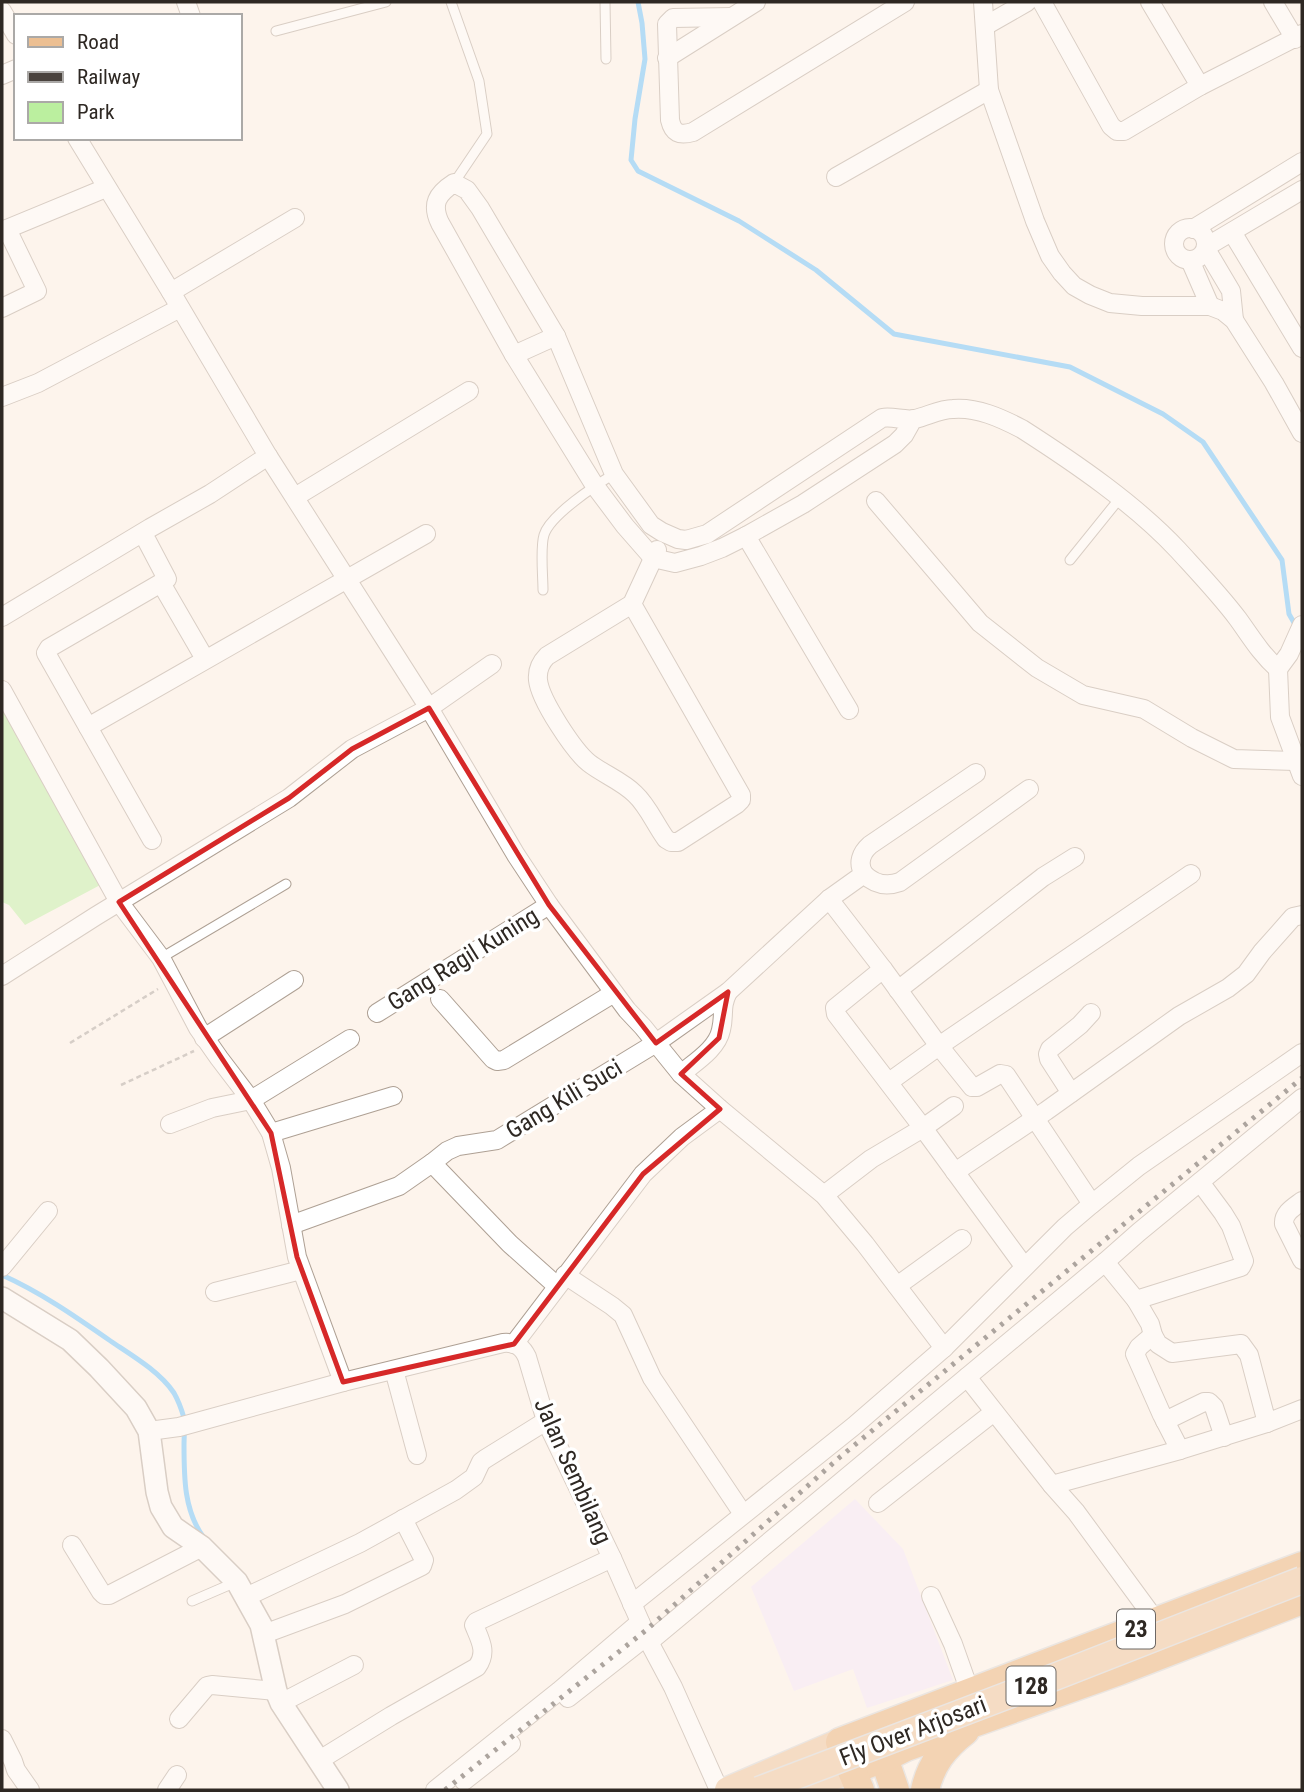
<svg xmlns="http://www.w3.org/2000/svg" width="1304" height="1792" viewBox="0 0 1304 1792" font-family="'Roboto Condensed',sans-serif">
<style>
.education{fill:#f4e6fa}
.green{fill:#bbef9f}
.lines{fill:none;stroke-linecap:round;stroke-linejoin:round}
.stream{stroke:#5ebeff;stroke-width:5}
.service-casing{stroke:#aea094;stroke-width:11}
.minor-casing{stroke:#aea094;stroke-width:20}
.tertiary-casing{stroke:#aea094;stroke-width:24}
.primary-casing{stroke:#d5d4d3;stroke-width:29}
.trunk-casing{stroke:#d5d4d3;stroke-width:31}
.path{stroke:#a79f99;stroke-width:2.5;stroke-dasharray:5 3.5;stroke-linecap:butt}
.service{stroke:#fff;stroke-width:9}
.minor{stroke:#fff;stroke-width:18}
.tertiary{stroke:#fff;stroke-width:21}
.primary{stroke:#ecbf92;stroke-width:26}
.trunk{stroke:#e6aa6e;stroke-width:28}
.rail{stroke:#4a433e;stroke-width:5;stroke-dasharray:3.5 7;stroke-linecap:butt}
.primary-bridge-casing{stroke:#d5d4d3;stroke-width:29;stroke-linecap:butt}
.primary-bridge{stroke:#ecbf92;stroke-width:26}
.marked{fill:none;stroke:#d62828;stroke-width:5;stroke-linejoin:round}
.labels{text-anchor:middle;dominant-baseline:central;stroke-width:7;stroke-linejoin:round;paint-order:stroke}
.shield{fill:#fff;stroke:#6d6865;stroke-width:2}
.shield-label{font-size:23px;font-weight:bold;fill:#2e2823}
.street-label{font-size:24px;fill:#2e2823;stroke:#fff}
</style>
<rect width="100%" height="100%" fill="#fdf4ec"/>
<!-- education -->
<path class="education" d="M855 1499 903 1549 953 1680 867 1708 853 1669 794 1691 751 1587Z"/>
<!-- green -->
<path class="green" d="M2 699 104 883 25 925 9 905 2 902Z"/>
<g class="lines">
<!-- stream -->
<g class="stream">
<path d="M638 2 642 23 645 59 635 119 631 160 638 171 739 221 816 270 894 334 1070 367 1163 414 1203 442 1282 560 1289 614 1297 628"/>
<path d="M2 1275C42 1293 76 1317 112 1342 133 1356 160 1372 174 1393 178 1400 182 1411 184 1418 185 1427 184 1437 184 1445 184 1478 184 1511 204 1538"/>
</g>
<defs>
<g id="service">
<path d="M451 2 479 81 487 134 454 183"/>
<path d="M605 2 606 59"/>
<path d="M276 31 386 2"/>
<path d="M1070 560 1120 498"/>
<path d="M543 590C543 576 540 548 544 535 550 515 596 485 614 474"/>
<path d="M161 958 286 884"/>
<path d="M192 1601 236 1582"/>
</g>
<g id="minor">
<path d="M186 2 191 16"/>
<path d="M983 2 989 90 1035 221 1050 256 1062 273 1074 286 1090 295 1110 303 1142 306H1210L1223 311 1234 320 1274 383 1302 433"/>
<path d="M1042 2 1111 126 1117 131H1124L1200 86 1302 34"/>
<path d="M1150 2 1200 86"/>
<path d="M1273 2 1295 39"/>
<path d="M2 11 16 35"/>
<path d="M731 17 673 18 667 24 670 120C673 133 679 136 693 132L905 2"/>
<path d="M985 26 1027 2"/>
<path d="M667 58 756 2"/>
<path d="M2 75 16 69"/>
<path d="M77 138 171 292 268 456 429 708 516 855 549 905 627 1010 643 1027 681 1074 720 1109 824 1195 865 1244 944 1348"/>
<path d="M836 177 989 90"/>
<circle cx="1190" cy="244" r="16"/>
<path d="M1193 229 1302 162"/>
<path d="M2 231 106 188"/>
<path d="M1232 232 1302 348"/>
<path d="M1206 247 1302 190"/>
<path d="M1206 249 1231 291 1234 320"/>
<path d="M1190 260 1210 306"/>
<path d="M171 292 295 218"/>
<path d="M2 308 37 291 7 229"/>
<path d="M514 355 556 336"/>
<path d="M2 397 38 383 180 308"/>
<path d="M913 419 904 435 895 444 803 504 746 536 722 548 701 556 675 563 653 558 625 526 595 486 514 355 440 223C431 204 437 194 454 183L467 190 480 208 556 336 614 474 651 525 662 532 678 539 686 540 707 534 882 418C893 416 904 421 915 419 928 416 940 409 953 409 977 407 1001 418 1022 429 1075 463 1135 504 1178 550 1198 572 1220 595 1238 619 1251 637 1261 654 1278 669L1289 654 1302 625"/>
<path d="M295 497 469 391"/>
<path d="M876 501 980 623 1037 668 1083 695 1144 709 1192 738 1234 759 1295 761"/>
<path d="M746 536 849 710"/>
<path d="M147 541 167 579 161 583 205 659"/>
<path d="M632 604 741 795V800L737 804 678 842H671L666 839C655 824 648 806 635 794 622 781 603 774 589 763 574 751 540 700 538 680 537 670 540 663 547 656L632 604 657 550"/>
<path d="M2 617 150 528 210 494 268 456"/>
<path d="M1278 669 1280 717 1302 776"/>
<path d="M2 690 119 902 161 958 198 1028 219 1058 251 1100 271 1133 281 1168 297 1257 343 1382"/>
<path d="M88 727 426 534"/>
<path d="M152 840 46 653 49 648 161 583"/>
<path d="M864 874C874 884 886 887 900 882L1029 789"/>
<path d="M829 899 883 969"/>
<path d="M2 976 96 916 289 798 352 749 429 708 492 664"/>
<path d="M898 990 1043 877 1075 857"/>
<path d="M440 999 493 1059 497 1061 504 1060 614 993"/>
<path d="M377 1013 549 905"/>
<path d="M204 1038 294 980"/>
<path d="M681 1074C695 1062 717 1049 721 1030 725 1014 720 1008 728 992"/>
<path d="M889 1082 939 1046 972 1087H977L1000 1074 1006 1075 1092 1204"/>
<path d="M1071 1093 1049 1059 1048 1054 1050 1049 1080 1025 1091 1013"/>
<path d="M954 1106 923 1128 836 1014 835 1008 883 969 939 1046 1191 874"/>
<path d="M170 1124 212 1108 251 1100 350 1039"/>
<path d="M271 1133 393 1096"/>
<path d="M432 1163 447 1151 458 1146 497 1140 656 1043 728 992 829 899 864 874C857 863 861 853 870 845L976 773"/>
<path d="M955 1172 1046 1111 1179 1016 1228 988 1246 974 1262 952 1293 917 1302 915"/>
<path d="M824 1195 871 1159 923 1128 1021 1262"/>
<path d="M1302 1201C1294 1207 1283 1213 1284 1224L1302 1260"/>
<path d="M291 1225 399 1186 432 1163 510 1244 557 1286"/>
<path d="M1105 1262 1136 1300 1241 1267 1244 1261 1231 1226 1223 1213 1200 1182"/>
<path d="M2 1267 48 1211"/>
<path d="M565 1275 612 1306 623 1315 652 1378 743 1514"/>
<path d="M897 1286 962 1239"/>
<path d="M215 1292 301 1270"/>
<path d="M1136 1300 1150 1324 1153 1335 1158 1344 1172 1353 1241 1344 1249 1355 1267 1423 1302 1409"/>
<path d="M1153 1335 1139 1347 1135 1354 1162 1415 1180 1450"/>
<path d="M514 1344 643 1174 682 1137 720 1109"/>
<path d="M394 1370 417 1455"/>
<path d="M967 1377 1052 1485 1076 1512 1156 1621"/>
<path d="M1165 1421 1204 1402H1209L1214 1407 1224 1437"/>
<path d="M149 1431 179 1427 343 1382 503 1343C515 1342 522 1346 527 1357L546 1421 612 1558 649 1642 673 1687 719 1790"/>
<path d="M1052 1485 1180 1450 1267 1423"/>
<path d="M878 1503 994 1412"/>
<path d="M72 1545 101 1592 104 1595H109L202 1547"/>
<path d="M931 1596 953 1644 970 1692"/>
<path d="M246 1597 360 1543 456 1490 474 1477 481 1462 485 1459 546 1421"/>
<path d="M632 1604 854 1426 944 1348 1065 1227 1092 1204 1139 1166 1302 1053"/>
<path d="M264 1634 345 1604 422 1566 424 1560 403 1519"/>
<path d="M649 1642 1105 1262 1139 1232 1302 1098"/>
<path d="M568 1698 647 1636"/>
<path d="M281 1703 354 1665"/>
<path d="M179 1719 207 1686 212 1685 276 1691"/>
<path d="M2 1739 13 1761 16 1770 30 1790"/>
<path d="M318 1761 391 1716 477 1667C488 1652 480 1640 474 1625L476 1622 612 1558"/>
<path d="M464 1781 511 1744"/>
<path d="M167 1790 177 1775"/>
<path d="M435 1790 559 1691 640 1622"/>
</g>
<path id="tertiary" d="M2 1298 70 1340 99 1368 136 1408 149 1431 157 1492 161 1507 173 1527 202 1547 237 1582 261 1625 276 1691 281 1703 338 1790"/>
<g id="primary">
<path d="M728 1790 840 1742"/>
<path d="M797 1790 852 1770"/>
</g>
<g id="trunk">
<path d="M878 1741 895 1790"/>
<path d="M852 1770 884 1758 906 1747 1119 1671 1302 1600"/>
<path d="M860 1790 840 1742 1302 1566"/>
<path d="M925 1790C931 1764 944 1747 965 1731"/>
</g>
</defs>
<!-- service casing -->
<use href="#service" class="service-casing"/>
<!-- minor casing -->
<use href="#minor" class="minor-casing"/>
<!-- tertiary casing -->
<use href="#tertiary" class="tertiary-casing"/>
<!-- primary casing -->
<use href="#primary" class="primary-casing"/>
<!-- trunk casing -->
<use href="#trunk" class="trunk-casing"/>
<!-- path -->
<g class="path">
<path d="M70 1043 158 989"/>
<path d="M121 1085 194 1051"/>
</g>
<!-- service -->
<use href="#service" class="service"/>
<!-- minor -->
<use href="#minor" class="minor"/>
<!-- tertiary -->
<use href="#tertiary" class="tertiary"/>
<!-- primary -->
<use href="#primary" class="primary"/>
<!-- trunk -->
<use href="#trunk" class="trunk"/>
<!-- rail -->
<path class="rail" d="M445 1790 645 1631 840 1457 1302 1078"/>
<defs>
<path id="primary-bridge" d="M759 1790 1011 1694 1302 1580"/>
</defs>
<!-- primary-bridge casing -->
<use href="#primary-bridge" class="primary-bridge-casing"/>
<!-- primary-bridge -->
<use href="#primary-bridge" class="primary-bridge"/>
</g>
<!-- marked area -->
<path d="M0 0H1304V1792H0ZM429 708 549 905 656 1043 728 992 719 1038 681 1074 720 1109 643 1174 514 1344 343 1382 297 1257 271 1133 119 902 289 798 352 749Z" fill="#fdf4ec" fill-opacity=".55" fill-rule="evenodd"/>
<path class="marked" d="M429 708 549 905 656 1043 728 992 719 1038 681 1074 720 1109 643 1174 514 1344 343 1382 297 1257 271 1133 119 902 289 798 352 749Z"/>
<g class="labels">
<!-- shield labels -->
<g class="shield">
<rect x="1117" y="1609.5" width="38" height="39" rx="5"/>
<rect x="1006.5" y="1666.5" width="49" height="39" rx="5"/>
</g>
<g class="shield-label">
<text x="1136" y="1629">23</text>
<text x="1031" y="1686">128</text>
</g>
<!-- street labels -->
<g class="street-label">
<text transform="translate(463 959) rotate(-32)">Gang Ragil Kuning</text>
<text transform="translate(564 1099) rotate(-31)">Gang Kili Suci</text>
<text transform="translate(573 1471) rotate(66)">Jalan Sembilang</text>
<text transform="translate(913 1731) rotate(-21)">Fly Over Arjosari</text>
</g>
</g>
<!-- border -->
<rect width="1304" height="1792" fill="none" stroke="#2e2823" stroke-width="7"/>
<!-- legend -->
<rect x="14" y="14" width="228" height="126" fill="#ffffff" stroke="#aba9a7" stroke-width="2"/>
<rect x="28" y="37" width="35" height="10" fill="#ecbf92" stroke="#aba9a7" stroke-width="2"/>
<text x="77" y="49" font-size="21" fill="#2e2823">Road</text>
<rect x="28" y="72" width="35" height="10" fill="#4a433e" stroke="#aba9a7" stroke-width="2"/>
<text x="77" y="84" font-size="21" fill="#2e2823">Railway</text>
<rect x="28" y="102" width="35" height="21" fill="#bbef9f" stroke="#aba9a7" stroke-width="2"/>
<text x="77" y="119" font-size="21" fill="#2e2823">Park</text>
</svg>
